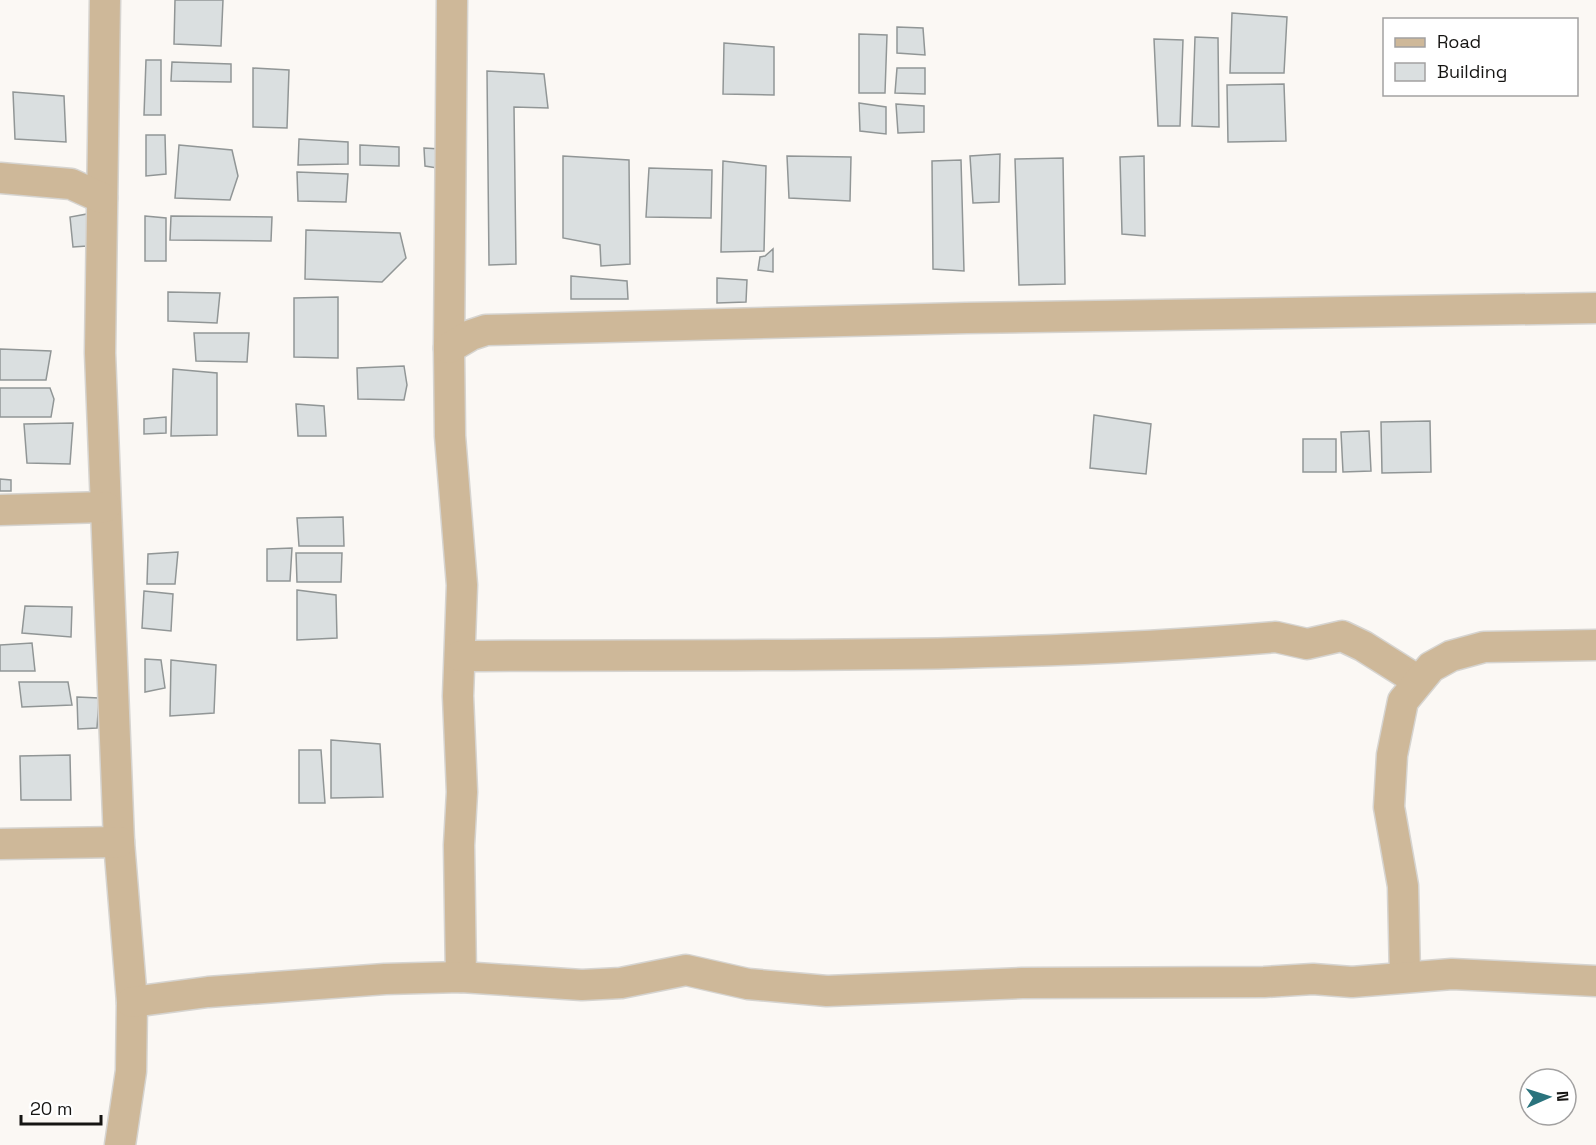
<svg xmlns="http://www.w3.org/2000/svg" width="1596" height="1145" viewBox="0 0 1596 1145" font-family="'Space Grotesk',sans-serif">
<style>
.building{fill:#dadfe0;stroke:#919696;stroke-width:1.5}
.lines{fill:none;stroke-linecap:round;stroke-linejoin:round}
.minor-casing{stroke:#d6d4d0;stroke-width:33}
.minor{stroke:#ceb899;stroke-width:30}
</style>
<rect width="100%" height="100%" fill="#fbf8f4"/>
<!-- building -->
<g class="building">
<path d="M175 0H223L221 46 174 44Z"/>
<path d="M1232 13 1287 17 1284 73H1230Z"/>
<path d="M897 27 923 28 925 55 897 53Z"/>
<path d="M859 34 887 35 885 93H859Z"/>
<path d="M1195 37 1218 38 1219 127 1192 126Z"/>
<path d="M1154 39 1183 40 1180 126H1158Z"/>
<path d="M724 43 774 47V95L723 94Z"/>
<path d="M146 60H161V115H144Z"/>
<path d="M172 62 231 64V82L171 81Z"/>
<path d="M253 68 289 70 287 128 253 127Z"/>
<path d="M897 68H925V94L895 93Z"/>
<path d="M487 71 544 74 548 108 514 107 516 264 489 265Z"/>
<path d="M1284 84 1286 141 1228 142 1227 85Z"/>
<path d="M13 92 64 96 66 142 15 139Z"/>
<path d="M859 103 886 107V134L860 131Z"/>
<path d="M896 104 924 106V132L898 133Z"/>
<path d="M146 135H165L166 174 146 176Z"/>
<path d="M299 139 348 142V164L298 165Z"/>
<path d="M179 145 232 150 238 176 230 200 175 198Z"/>
<path d="M360 145 399 147V166L360 165Z"/>
<path d="M424 148 440 149 437 168 425 166Z"/>
<path d="M1000 154 999 202 973 203 970 156Z"/>
<path d="M563 156 629 160 630 264 601 266 600 245 563 238Z"/>
<path d="M787 156 851 157 850 201 789 198Z"/>
<path d="M1144 156 1145 236 1122 234 1120 157Z"/>
<path d="M1063 158 1065 284 1019 285 1015 159Z"/>
<path d="M961 160 964 271 933 269 932 161Z"/>
<path d="M723 161 766 166 764 251 721 252Z"/>
<path d="M649 168 712 170 711 218 646 217Z"/>
<path d="M297 172 348 174 346 202 298 201Z"/>
<path d="M87 214V246L73 247 70 217Z"/>
<path d="M145 216 166 218V261H145Z"/>
<path d="M171 216 272 217 271 241 170 240Z"/>
<path d="M306 230 400 233 406 258 382 282 305 279Z"/>
<path d="M773 249V272L758 270 760 257 765 256Z"/>
<path d="M571 276 627 281 628 299H571Z"/>
<path d="M717 278 747 280 746 302 717 303Z"/>
<path d="M168 292 220 293 217 323 168 321Z"/>
<path d="M338 297V358L294 357V298Z"/>
<path d="M194 333H249L247 362 196 361Z"/>
<path d="M0 349 51 351 46 380H0Z"/>
<path d="M404 366 407 385 404 400 358 399 357 368Z"/>
<path d="M173 369 217 373V435L171 436Z"/>
<path d="M0 388H50L54 399 51 417H0Z"/>
<path d="M296 404 324 406 326 436H298Z"/>
<path d="M1094 415 1151 424 1146 474 1090 468Z"/>
<path d="M166 417V433L144 434V419Z"/>
<path d="M1430 421 1431 472 1382 473 1381 422Z"/>
<path d="M73 423 70 464 27 463 24 424Z"/>
<path d="M1369 431 1371 471 1343 472 1341 432Z"/>
<rect x="1303" y="439" width="33" height="33"/>
<path d="M0 479 11 480V491H0Z"/>
<path d="M343 517 344 546H299L297 518Z"/>
<path d="M292 548 290 581H267V549Z"/>
<path d="M178 552 175 584H147L148 554Z"/>
<path d="M296 553H342L341 582H297Z"/>
<path d="M297 590 336 595 337 638 297 640Z"/>
<path d="M144 591 173 594 171 631 142 628Z"/>
<path d="M25 606 72 607 71 637 22 633Z"/>
<path d="M32 643 35 671H0V645Z"/>
<path d="M145 659 161 660 165 688 145 692Z"/>
<path d="M171 660 216 665 214 713 170 716Z"/>
<path d="M19 682H68L72 705 22 707Z"/>
<path d="M77 697 99 698 97 728 78 729Z"/>
<path d="M331 740 380 744 383 797 331 798Z"/>
<path d="M299 750H321L325 803H299Z"/>
<path d="M70 755 71 800H21L20 756Z"/>
</g>
<g class="lines">
<defs>
<g id="minor">
<path d="M105 0 100 353 119 842 132 1002 131 1071 120 1145"/>
<path d="M452 0 449 348 450 436 462 585 458 696 462 792 459 845 461 977"/>
<path d="M0 178 71 184 102 198"/>
<path d="M449 348 471 335 486 330 966 318 1596 308"/>
<path d="M0 510 105 507"/>
<path d="M460 656C732 654 1005 660 1276 637L1307 644 1342 636 1363 646 1417 680"/>
<path d="M0 844 119 842"/>
<path d="M1405 977 1403 886 1389 807 1392 755 1403 701 1431 667 1451 656 1484 647 1596 645"/>
<path d="M132 1002 208 992 385 979 461 977 582 985 621 983 686 970 748 984 827 991 1022 983 1264 982 1313 979 1352 982 1452 974 1596 981"/>
</g>
</defs>
<!-- minor casing -->
<use href="#minor" class="minor-casing"/>
<!-- minor -->
<use href="#minor" class="minor"/>
</g>
<!-- legend -->
<rect x="1383" y="18" width="195" height="78" fill="#ffffff" stroke="#a2a1a1" stroke-width="1.5"/>
<rect x="1395" y="38" width="30" height="9" fill="#ceb899" stroke="#a2a1a1" stroke-width="1.5"/>
<text x="1437" y="48" font-size="18" fill="#161513">Road</text>
<rect x="1395" y="63" width="30" height="18" fill="#dadfe0" stroke="#a2a1a1" stroke-width="1.5"/>
<text x="1437" y="78" font-size="18" fill="#161513">Building</text>
<!-- north arrow -->
<g transform="translate(1548 1097) rotate(87)"><circle r="28" fill="#ffffff" stroke="#a2a1a1" stroke-width="1.5"/>
<path d="M0-4.5L10 22L0 15L-10 22Z" fill="#2a737d"/>
<text y="-9" font-size="16" font-weight="bold" text-anchor="middle" fill="#161513">N</text>
</g>
<!-- scale -->
<path d="M21 1115v9h80v-9" fill="none" stroke="#161513" stroke-width="3"/>
<text x="30" y="1115" font-size="18" fill="#161513" stroke="#ffffff" stroke-width="4.5" paint-order="stroke">20 m</text>
</svg>
